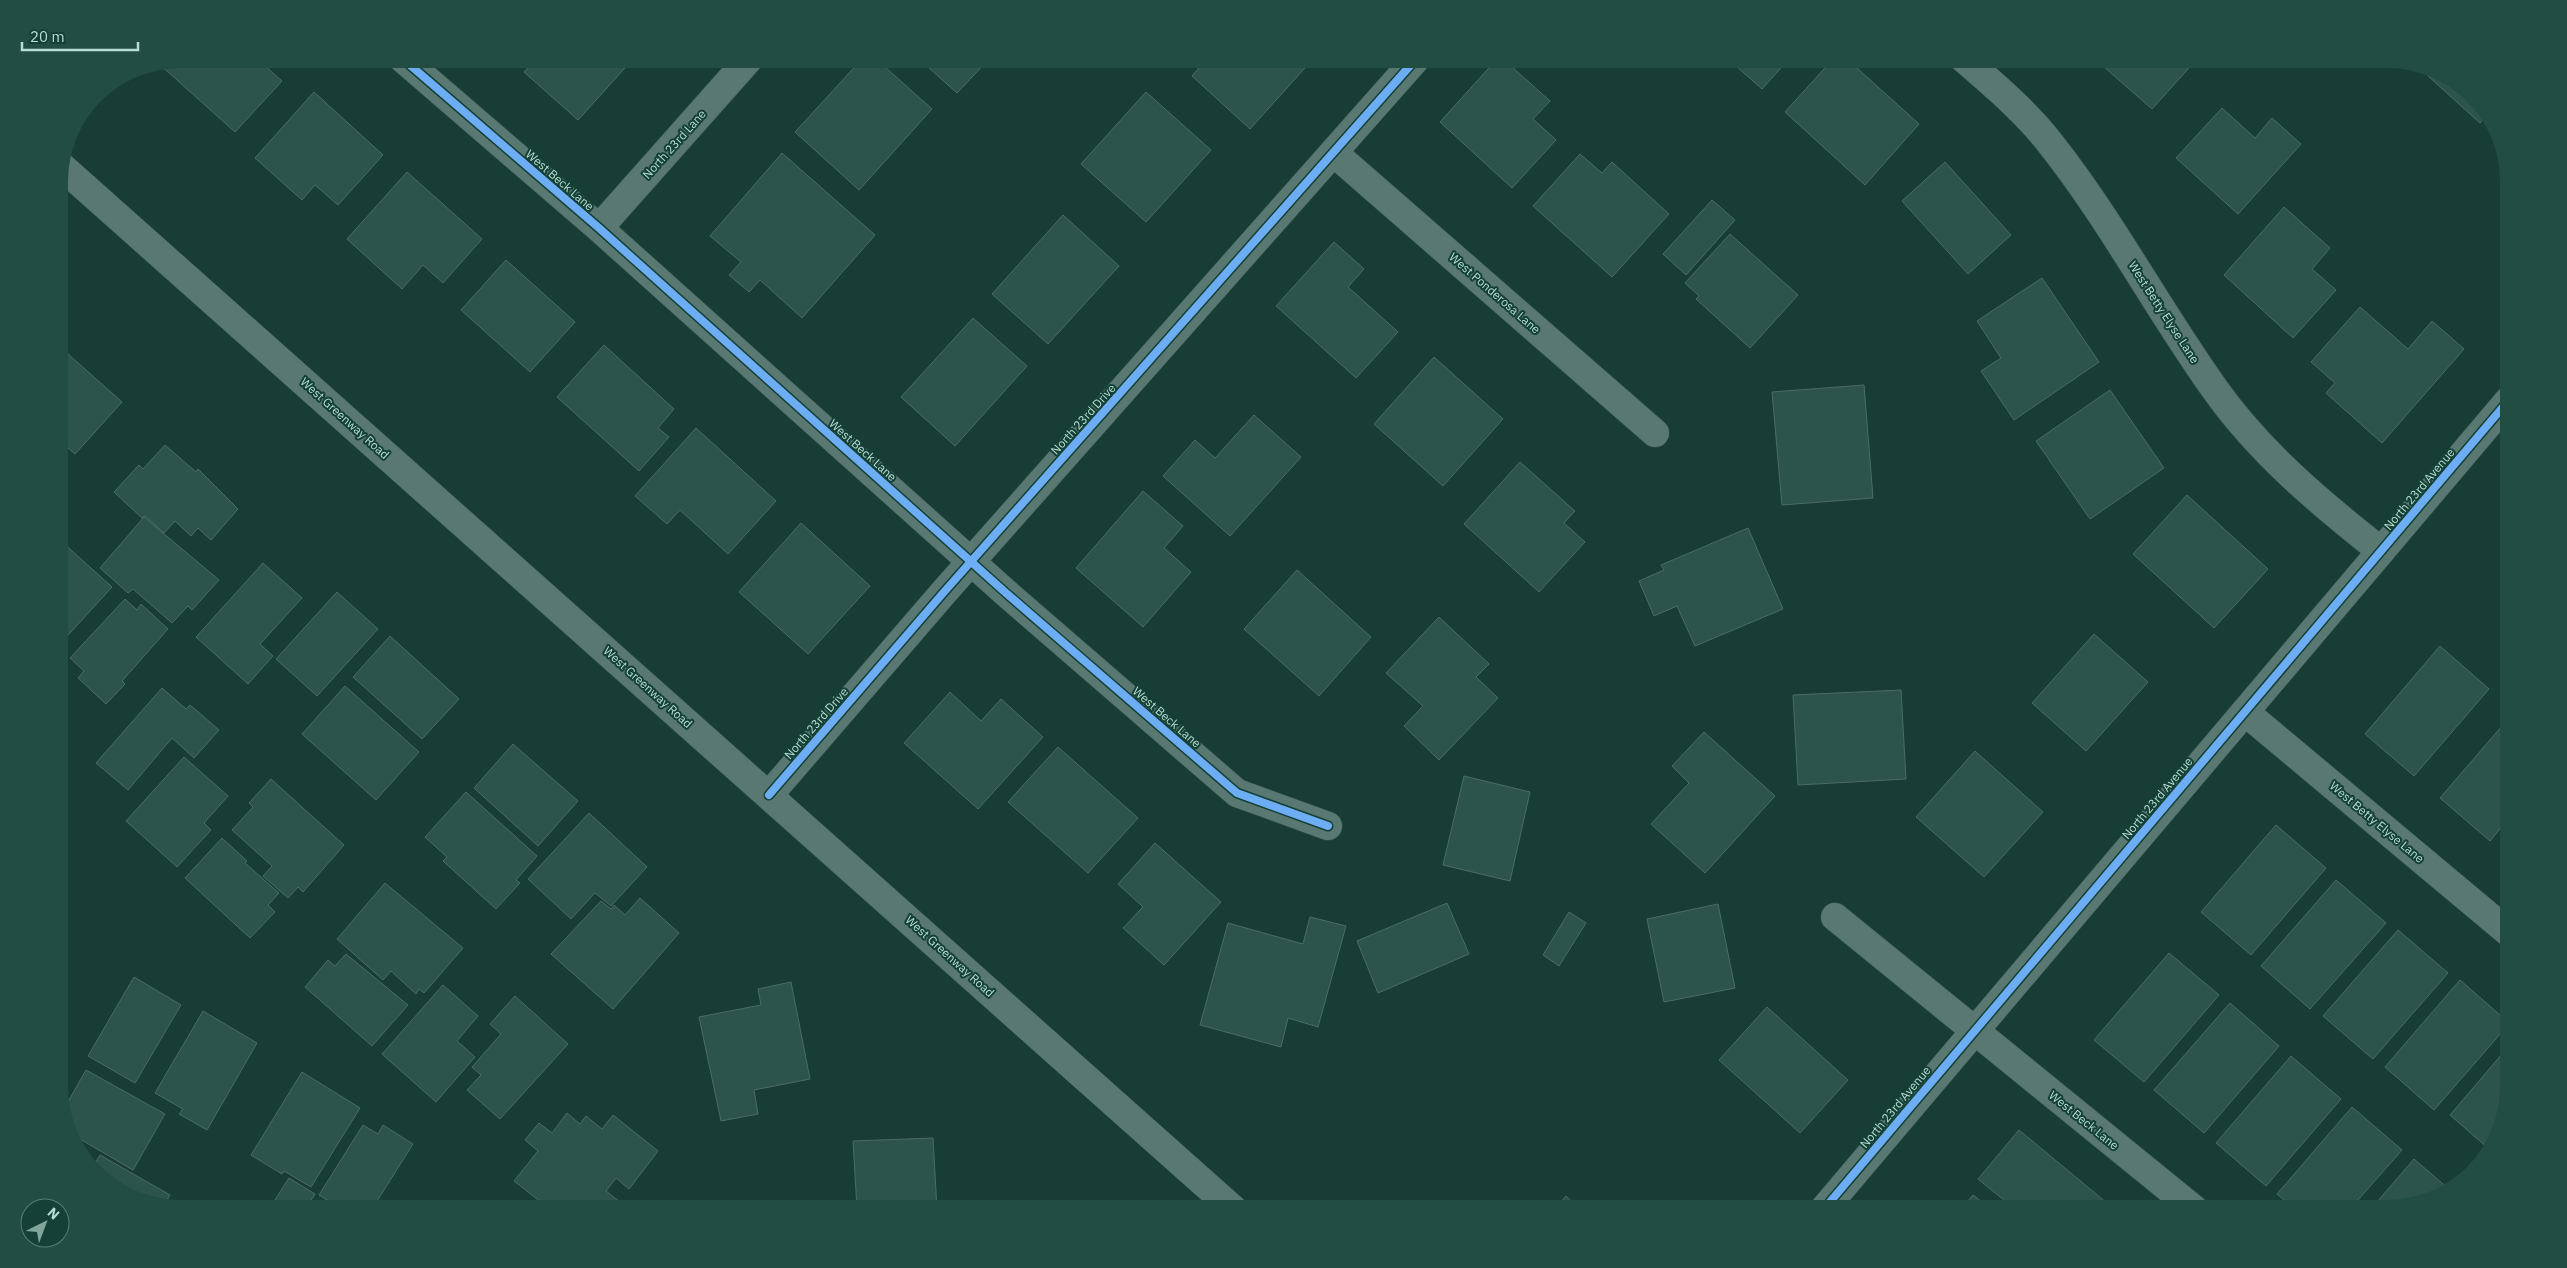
<svg xmlns="http://www.w3.org/2000/svg" width="2567" height="1268" viewBox="0 0 2567 1268" font-family="'IBM Plex Sans',sans-serif">
<style>
.building{fill:#2c544d;stroke:#4c6c65}
.lines{fill:none;stroke-linecap:round;stroke-linejoin:round}
.street-casing{stroke:#3b5852;stroke-width:29}
.secondary-casing{stroke:#3b5852;stroke-width:29}
.street{stroke:#587871;stroke-width:28}
.secondary{stroke:#587871;stroke-width:28}
.cycleway-casing{stroke:#144036;stroke-width:11}
.cycleway{stroke:#6dadf4;stroke-width:8}
.labels{text-anchor:middle;dominant-baseline:central;stroke-width:4;stroke-linejoin:round;paint-order:stroke}
.street-label{font-size:12px;fill:#b8ded3;stroke:#144036}
</style>
<rect width="100%" height="100%" fill="#173d36"/>
<!-- building -->
<g class="building">
<path d="M181 59H257L282 81 235 132 158 63Z"/>
<path d="M536 59H633L578 120 524 72Z"/>
<path d="M862 59H876L932 109 859 190 795 132Z"/>
<path d="M919 59H989L957 93Z"/>
<path d="M1202 59H1313L1250 129 1192 76 1205 61Z"/>
<path d="M1497 59H1503L1550 101 1533 119 1556 140 1512 188 1440 122Z"/>
<path d="M1728 59H1789L1762 89Z"/>
<path d="M1833 59H1847L1919 124 1865 185 1785 112Z"/>
<path d="M2095 59H2197L2152 109Z"/>
<path d="M2417 66 2440 71 2488 114 2480 123Z"/>
<path d="M314 92 383 155 338 205 315 185 302 200 255 158Z"/>
<path d="M1146 92 1211 150 1146 222 1081 164Z"/>
<path d="M2222 108 2255 138 2272 118 2301 144 2238 214 2176 158Z"/>
<path d="M782 153 875 235 802 318 760 280 749 292 729 275 741 262 710 236Z"/>
<path d="M1580 154 1602 173 1612 162 1669 214 1612 277 1533 206Z"/>
<path d="M1945 162 2011 235 1968 274 1902 201Z"/>
<path d="M407 172 482 239 443 283 423 265 402 289 347 239Z"/>
<path d="M1712 200 1735 220 1686 275 1663 254Z"/>
<path d="M2284 207 2330 248 2312 269 2336 290 2293 338 2224 275Z"/>
<path d="M1063 215 1119 266 1048 344 992 294Z"/>
<path d="M1730 234 1798 295 1750 348 1696 299 1699 296 1685 283Z"/>
<path d="M1334 242 1364 269 1348 287 1398 332 1356 378 1276 306Z"/>
<path d="M506 260 575 322 530 372 461 310Z"/>
<path d="M2042 278 2099 362 2014 420 1981 371 2001 358 1977 321Z"/>
<path d="M2360 307 2408 349 2432 321 2464 349 2382 443 2326 393 2335 383 2311 362Z"/>
<path d="M973 318 1027 366 955 446 901 397Z"/>
<path d="M604 345 674 409 658 428 669 437 639 471 557 397Z"/>
<path d="M59 346 122 402 75 454 59 440Z"/>
<path d="M1434 357 1503 419 1443 486 1374 424Z"/>
<path d="M1864 385 1873 498 1782 505 1772 392Z"/>
<path d="M2110 390 2164 468 2090 519 2036 441Z"/>
<path d="M1254 415 1301 457 1230 536 1163 476 1195 440 1215 458Z"/>
<path d="M696 428 776 501 728 554 680 510 667 524 635 496Z"/>
<path d="M165 445 196 472 198 469 238 509 211 540 198 528 191 536 175 521 164 533 145 516 142 518 114 492 139 465 143 469Z"/>
<path d="M1520 462 1575 511 1564 523 1585 542 1539 592 1464 524Z"/>
<path d="M1143 491 1183 526 1164 548 1191 572 1143 627 1076 568Z"/>
<path d="M2187 495 2268 569 2214 628 2133 554Z"/>
<path d="M144 517 219 580 192 610 188 606 172 623 133 589 128 593 100 568Z"/>
<path d="M801 523 870 586 808 654 739 592Z"/>
<path d="M1748 528 1783 609 1695 646 1677 606 1654 616 1639 581 1664 570 1661 565Z"/>
<path d="M61 541 112 587 59 645V543Z"/>
<path d="M263 563 302 598 260 644 273 656 248 684 196 637Z"/>
<path d="M1297 570 1371 637 1319 696 1244 629Z"/>
<path d="M337 592 378 629 317 696 276 659Z"/>
<path d="M125 599 137 610 141 604 168 629 122 681 125 684 106 704 78 678 84 671 70 658Z"/>
<path d="M1439 617 1489 664 1476 677 1498 698 1439 760 1404 726 1423 706 1386 673Z"/>
<path d="M2094 634 2148 682 2086 751 2032 703Z"/>
<path d="M390 636 459 699 422 739 353 677Z"/>
<path d="M2440 646 2489 689 2414 776 2365 734Z"/>
<path d="M345 686 419 752 376 800 302 734Z"/>
<path d="M162 688 186 709 190 705 219 730 194 758 172 738 128 790 96 763Z"/>
<path d="M1901 690 1906 779 1798 785 1793 695Z"/>
<path d="M950 692 981 721 1001 699 1043 737 978 809 904 743Z"/>
<path d="M2508 719V819L2490 841 2440 798Z"/>
<path d="M1704 732 1775 796 1705 873 1651 824 1689 783 1672 766Z"/>
<path d="M513 744 578 801 538 846 474 788Z"/>
<path d="M1058 747 1138 818 1088 873 1008 802Z"/>
<path d="M1975 751 2043 812 1984 877 1916 817Z"/>
<path d="M184 757 228 796 204 823 211 830 177 867 126 821Z"/>
<path d="M1464 776 1530 792 1510 881 1443 865Z"/>
<path d="M271 779 344 845 303 892 298 887 288 898 263 876 272 866 232 830 253 807 249 803Z"/>
<path d="M466 792 537 856 516 880 520 883 496 909 443 861 447 857 425 837Z"/>
<path d="M589 813 647 867 611 906 595 893 571 919 528 879Z"/>
<path d="M2276 825 2326 868 2251 955 2201 912Z"/>
<path d="M222 838 247 861 245 863 279 893 268 905 275 912 250 938 185 878Z"/>
<path d="M1155 843 1221 902 1164 965 1123 928 1143 907 1118 884Z"/>
<path d="M2336 880 2386 923 2310 1009 2261 966Z"/>
<path d="M385 883 463 948 424 993 419 989 416 994 391 971 383 980 337 939Z"/>
<path d="M640 898 679 933 613 1009 551 954 601 901 611 909 614 905 625 915Z"/>
<path d="M1447 903 1469 954 1378 993 1357 941Z"/>
<path d="M1718 904 1735 988 1664 1002 1647 919Z"/>
<path d="M1569 912 1586 923 1559 966 1543 955Z"/>
<path d="M1310 917 1346 926 1318 1027 1288 1018 1281 1047 1200 1025 1228 923 1303 944Z"/>
<path d="M2398 930 2448 973 2373 1059 2323 1016Z"/>
<path d="M59 948 66 950 59 971Z"/>
<path d="M2169 953 2219 995 2144 1082 2094 1040Z"/>
<path d="M346 954 408 1005 372 1046 305 987 328 960 335 966Z"/>
<path d="M134 977 181 1005 135 1083 88 1056Z"/>
<path d="M2460 980 2508 1022V1025L2434 1110 2385 1067Z"/>
<path d="M791 982 810 1079 754 1090 758 1114 721 1121 699 1017 761 1005 758 989Z"/>
<path d="M443 985 478 1016 457 1041 475 1057 436 1102 382 1054Z"/>
<path d="M515 996 568 1044 500 1119 467 1090 481 1075 472 1067 501 1034 490 1024Z"/>
<path d="M2230 1003 2279 1046 2204 1133 2154 1090Z"/>
<path d="M1767 1007 1848 1080 1800 1133 1719 1060Z"/>
<path d="M203 1011 257 1043 207 1130 179 1114 183 1109 155 1093Z"/>
<path d="M2508 1047V1087L2496 1141 2489 1149 2450 1115Z"/>
<path d="M2291 1056 2341 1099 2266 1186 2216 1143Z"/>
<path d="M86 1070 165 1114 133 1170 73 1135 64 1109Z"/>
<path d="M302 1072 360 1108 311 1187 284 1171 282 1174 251 1155Z"/>
<path d="M2352 1107 2402 1150 2350 1209H2295L2277 1194Z"/>
<path d="M567 1113 580 1124 586 1116 602 1129 613 1115 658 1151 629 1189 616 1178 606 1191 629 1209H550L514 1181 538 1151 525 1140 539 1123 552 1133Z"/>
<path d="M363 1125 378 1134 383 1125 413 1144 372 1209H333L335 1205 319 1195Z"/>
<path d="M2019 1130 2113 1208 2112 1209H2015L1978 1179Z"/>
<path d="M933 1138 937 1209H857L853 1141Z"/>
<path d="M100 1155 170 1195 164 1205 127 1197 93 1167Z"/>
<path d="M2414 1159 2450 1190 2386 1209H2371Z"/>
<path d="M289 1178 315 1194 310 1202 321 1209H269Z"/>
<path d="M1973 1195 1991 1209H1961Z"/>
<path d="M1566 1196 1580 1209H1555Z"/>
</g>
<g class="lines">
<defs>
<g id="street">
<path d="M403 59 599 228 1006 593 1237 793 1328 826"/>
<path d="M1964 59C1994 85 2026 112 2050 143 2111 220 2157 308 2214 388 2259 452 2320 503 2381 551"/>
<path d="M1334 153 1655 433"/>
<path d="M599 228 749 59"/>
<path d="M2245 712 2508 932"/>
<path d="M769 795 944 592 1416 59"/>
<path d="M1835 917 2194 1209"/>
</g>
<g id="secondary">
<path d="M61 166 1233 1209"/>
<path d="M1824 1209 2508 401"/>
</g>
</defs>
<!-- street casing -->
<use href="#street" class="street-casing"/>
<!-- secondary casing -->
<use href="#secondary" class="secondary-casing"/>
<!-- street -->
<use href="#street" class="street"/>
<!-- secondary -->
<use href="#secondary" class="secondary"/>
<defs>
<g id="cycleway">
<path d="M403 59 599 228 1006 593 1237 793 1328 826"/>
<path d="M769 795 944 592 1416 59"/>
<path d="M1824 1209 2508 401"/>
</g>
</defs>
<!-- cycleway casing -->
<use href="#cycleway" class="cycleway-casing"/>
<!-- cycleway -->
<use href="#cycleway" class="cycleway"/>
</g>
<g class="labels">
<!-- street labels -->
<g class="street-label">
<text transform="translate(674 144) rotate(-48)">North 23rd Lane</text>
<text transform="translate(560 180) rotate(41)">West Beck Lane</text>
<text transform="translate(1495 293) rotate(41)">West Ponderosa Lane</text>
<text transform="translate(2164 312) rotate(57)">West Betty Elyse Lane</text>
<text transform="translate(345 418) rotate(42)">West Greenway Road</text>
<text transform="translate(1083 419) rotate(-48)">North 23rd Drive</text>
<text transform="translate(863 450) rotate(42)">West Beck Lane</text>
<text transform="translate(2419 489) rotate(-50)">North 23rd Avenue</text>
<text transform="translate(648 687) rotate(42)">West Greenway Road</text>
<text transform="translate(1167 717) rotate(41)">West Beck Lane</text>
<text transform="translate(816 723) rotate(-49)">North 23rd Drive</text>
<text transform="translate(2157 798) rotate(-50)">North 23rd Avenue</text>
<text transform="translate(2377 822) rotate(40)">West Betty Elyse Lane</text>
<text transform="translate(950 956) rotate(42)">West Greenway Road</text>
<text transform="translate(1895 1107) rotate(-50)">North 23rd Avenue</text>
<text transform="translate(2084 1120) rotate(39)">West Beck Lane</text>
</g>
</g>
<!-- crop -->
<path d="M0 0H2567V1268H0ZM181 68H2387A113 113 0 0 1 2500 181V1087A113 113 0 0 1 2387 1200H181A113 113 0 0 1 68 1087V181A113 113 0 0 1 181 68Z" fill="#214d43" fill-rule="evenodd"/>
<!-- north arrow -->
<g transform="translate(45 1223) rotate(42)"><circle r="24" fill="#144036" stroke="#567f75"/>
<path d="M0-4L9 19L0 12L-9 19Z" fill="#80a69c"/>
<text y="-8" font-size="14" font-weight="bold" text-anchor="middle" fill="#b8ded3">N</text>
</g>
<!-- scale -->
<path d="M22 42v8h116v-8" fill="none" stroke="#b8ded3" stroke-width="2.5"/>
<text x="30" y="42" font-size="15" fill="#b8ded3" stroke="#144036" stroke-width="4" paint-order="stroke">20 m</text>
</svg>
